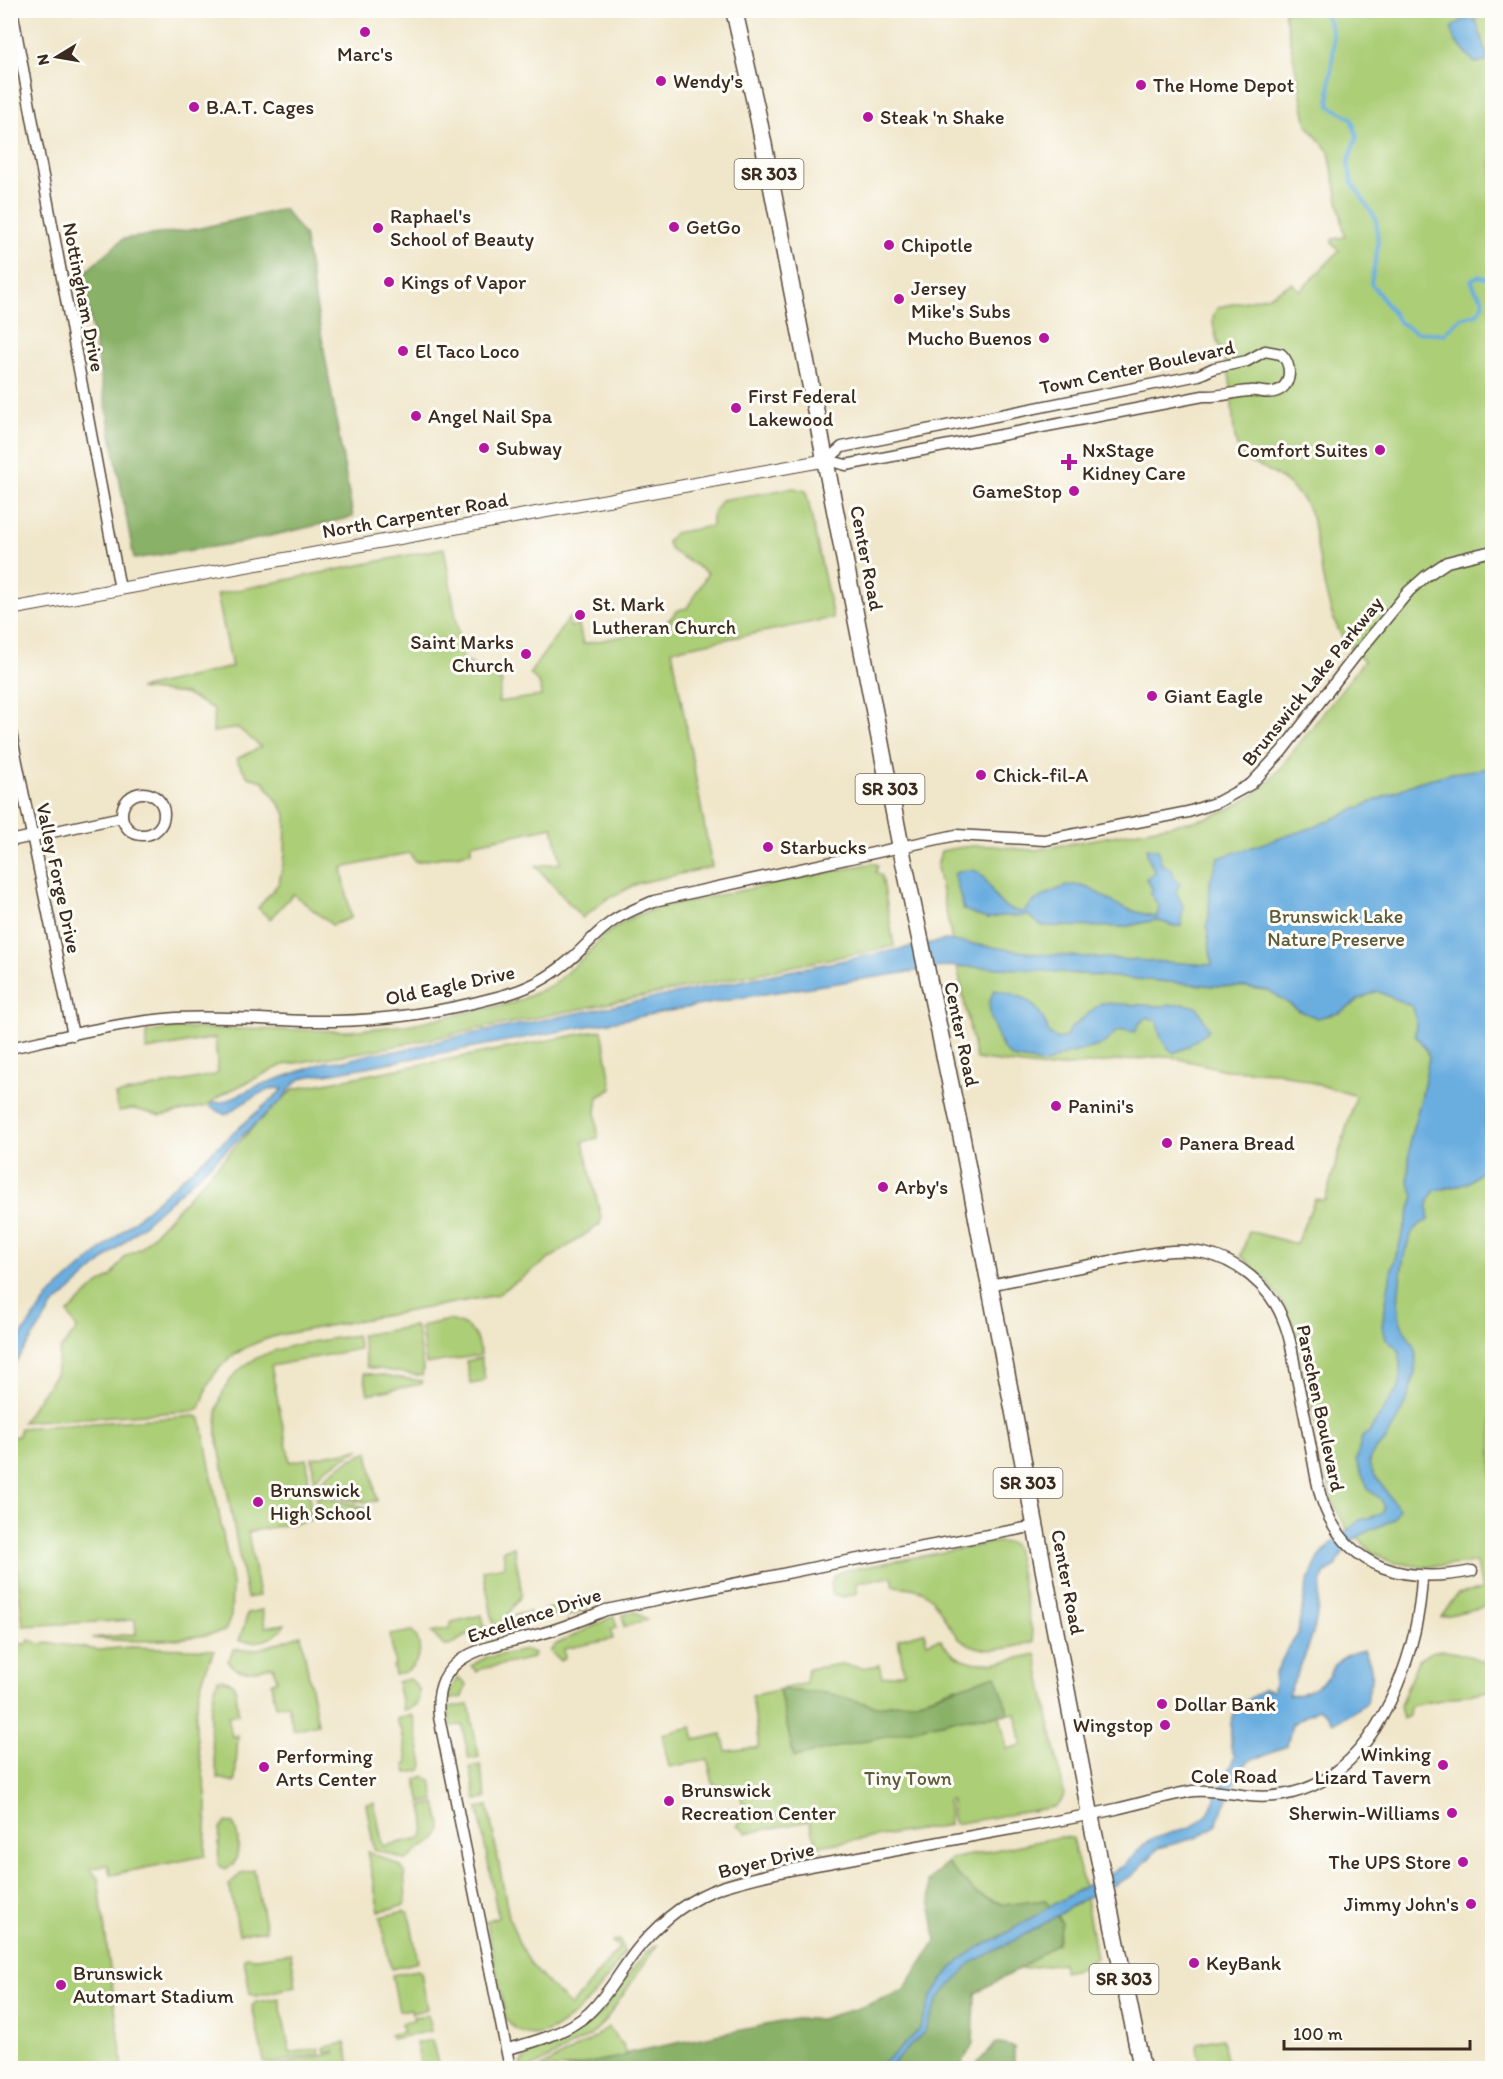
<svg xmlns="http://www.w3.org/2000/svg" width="1503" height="2079" viewBox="0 0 1503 2079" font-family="Itim,sans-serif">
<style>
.green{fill:#acce77;stroke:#747c4a;stroke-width:1.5;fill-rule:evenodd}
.forest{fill:#89b168;stroke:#626e43;stroke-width:1.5}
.water{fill:#6baee0;stroke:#536c7f;stroke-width:1.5}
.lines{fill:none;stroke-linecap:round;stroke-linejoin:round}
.stream{stroke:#6baee0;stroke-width:4}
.minor-casing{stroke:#564638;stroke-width:13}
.tertiary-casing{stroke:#564638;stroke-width:14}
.primary-casing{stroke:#564638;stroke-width:19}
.minor{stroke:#fff;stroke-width:10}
.tertiary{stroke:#fff;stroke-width:12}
.primary{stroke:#fff;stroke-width:16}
.poi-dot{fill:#b5179e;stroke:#fdfcf7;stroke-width:2}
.labels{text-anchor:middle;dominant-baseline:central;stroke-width:6;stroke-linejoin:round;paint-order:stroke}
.shield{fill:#fdfcf7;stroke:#75695f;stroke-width:1.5}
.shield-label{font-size:18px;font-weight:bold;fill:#3b2a1e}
.poi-label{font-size:20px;fill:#3b2a1e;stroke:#fdfcf7;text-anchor:start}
.street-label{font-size:20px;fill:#3b2a1e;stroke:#fdfcf7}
.park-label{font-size:20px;fill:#5d5b39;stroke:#fdfcf7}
</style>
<rect width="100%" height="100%" fill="#fdfcf7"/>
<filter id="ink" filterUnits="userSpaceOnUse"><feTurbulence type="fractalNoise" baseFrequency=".0167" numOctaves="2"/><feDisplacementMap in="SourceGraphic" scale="12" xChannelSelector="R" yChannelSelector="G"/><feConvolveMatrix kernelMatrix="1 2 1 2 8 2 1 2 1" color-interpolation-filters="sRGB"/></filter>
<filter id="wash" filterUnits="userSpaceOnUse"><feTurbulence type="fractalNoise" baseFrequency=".008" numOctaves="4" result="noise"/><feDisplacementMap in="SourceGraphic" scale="24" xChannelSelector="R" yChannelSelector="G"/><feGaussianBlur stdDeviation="1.35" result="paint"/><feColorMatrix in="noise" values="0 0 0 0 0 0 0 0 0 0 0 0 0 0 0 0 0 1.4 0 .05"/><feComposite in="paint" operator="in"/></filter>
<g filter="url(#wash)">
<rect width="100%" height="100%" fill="#f0e6ca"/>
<!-- green -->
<g class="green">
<path d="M1284 11H1492V1605L1441 1617 1457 1594 1482 1590 1477 1563 1423 1567 1391 1562 1372 1552 1346 1527 1333 1503 1297 1336C1284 1298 1270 1283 1241 1256L1249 1231 1296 1244 1315 1199 1325 1200 1356 1096 1278 1072 1226 1070 1167 1056 1047 1068 976 1059 937 867 941 851C958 848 976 844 993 846 1008 847 1021 850 1036 850L1194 821C1224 814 1247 802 1270 781L1364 661C1327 632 1325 585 1316 541 1314 533 1314 522 1311 514 1303 495 1283 479 1266 469 1259 465 1247 463 1242 457 1230 441 1234 400 1230 380 1228 366 1220 352 1216 337 1214 326 1209 316 1219 307L1269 296 1292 283 1300 291 1339 251 1332 243 1333 239 1345 237 1329 152 1307 125Z"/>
<path d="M794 488 806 491 833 618 672 650 712 867 639 883 607 899 582 918 536 866 561 863 553 827 471 844V852L416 862 409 853 342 868 351 918 332 925 293 894 270 919 258 908 279 883 285 855 286 814 263 781 248 777 236 759 261 747 238 728 213 732 214 709 185 694 139 689 232 667 217 594 444 548 463 659 502 682 498 702 541 696 540 685 530 673 569 618 570 627 579 625 583 644 629 635 666 623 678 610 687 608 708 573 672 551 667 542 674 533 712 526V516L721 500Z"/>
<path d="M873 863 878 865 876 872 882 876 894 946 385 1048 283 1065 223 1094 207 1106 161 1116 134 1109 118 1111 115 1095 218 1074 215 1038 146 1050V1033L176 1028 349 1031 407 1025 516 1002 552 985 584 957 604 935 632 917 657 908Z"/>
<path d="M602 1030 612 1089 598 1097 596 1112 598 1138 583 1142 601 1217 600 1224 497 1295 279 1335C251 1343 225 1355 210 1381 206 1389 204 1399 200 1408L193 1411 22 1422 56 1374 60 1350 77 1329 68 1313 97 1285 112 1276 125 1256 141 1248 256 1124 294 1089Z"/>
<path d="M449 1320C471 1325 477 1333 481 1355L426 1364 421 1326Z"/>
<path d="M414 1326 417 1329 423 1369 422 1376 367 1367 361 1335Z"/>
<path d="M356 1335 359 1349 271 1366 290 1462 307 1459 311 1520 248 1532 259 1596 247 1598 217 1435C217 1426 216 1416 218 1407 232 1345 305 1344 356 1335Z"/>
<path d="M481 1358 485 1379 481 1382 471 1384 466 1361Z"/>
<path d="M364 1373 422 1381V1384L368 1394Z"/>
<path d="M196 1416 201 1419 202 1424 232 1583 231 1616 225 1631C182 1641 135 1643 91 1638L136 1634 135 1620 23 1626 15 1551 11 1553V1437L19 1436 20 1428Z"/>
<path d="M360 1449 325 1469 314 1481 312 1458Z"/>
<path d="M368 1452 377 1501C356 1503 334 1498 315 1489 328 1471 348 1460 368 1452Z"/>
<path d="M316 1496 369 1508 318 1519Z"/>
<path d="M996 1542 1011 1543 1015 1547 1034 1642C1019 1645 999 1652 984 1649 943 1641 950 1611 925 1593 917 1587 904 1587 894 1586L892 1577 857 1582V1593L844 1597 833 1595 831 1585 834 1576 843 1571Z"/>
<path d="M514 1547 522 1594 501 1625 494 1627 483 1570 505 1566 503 1550Z"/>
<path d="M587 1599 590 1600 591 1603C581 1616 555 1622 544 1610Z"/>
<path d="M262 1610 265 1627 285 1624C275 1642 258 1643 239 1641L248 1613Z"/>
<path d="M635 1611 647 1620 624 1627 623 1615Z"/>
<path d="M530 1612C528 1624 521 1629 510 1631V1624L515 1615Z"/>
<path d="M482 1615 485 1630 467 1635 449 1646H444L431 1632 449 1628 452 1622Z"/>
<path d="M614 1616 617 1628 611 1630 613 1639 564 1649 565 1658 560 1661 550 1651 556 1644Z"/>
<path d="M412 1631C428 1648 417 1672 395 1675L393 1666 395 1665 390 1635Z"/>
<path d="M924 1632 927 1643 940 1639C964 1675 1001 1662 1036 1654L1064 1794 1061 1802 1054 1807 954 1824 951 1814V1800H948L949 1825 818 1846 809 1821 747 1833 737 1826 745 1814 740 1792 734 1784 729 1788 713 1784 708 1760 669 1767 662 1734 692 1727 695 1740 722 1734 726 1751 759 1747 752 1696 806 1683 808 1669 841 1664 863 1668 879 1665 882 1677 904 1673 898 1639ZM956 1687 1003 1699 1009 1714 1016 1713 1022 1745 1007 1749 1000 1716 958 1719 794 1757 779 1690 827 1693 875 1706 917 1701Z"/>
<path d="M301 1635 318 1724 293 1730 288 1704 276 1706 271 1683 277 1680 273 1666C258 1669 238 1678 228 1661L234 1649C261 1653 276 1642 301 1635Z"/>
<path d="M29 1640 39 1644 52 1643 99 1650 130 1647 215 1650C201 1677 192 1709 197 1740 200 1762 206 1782 207 1804 207 1821 205 1839 205 1856L110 1875 108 1865 90 1869 98 1878 123 2068H11L10 1644H27Z"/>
<path d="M526 1650 534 1653 533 1657 529 1659 481 1669 477 1672 471 1666 485 1658Z"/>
<path d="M1441 1650C1453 1652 1488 1658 1492 1670 1494 1675 1493 1685 1492 1690L1410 1706 1409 1716 1403 1719 1400 1706 1418 1660 1431 1652Z"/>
<path d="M458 1677 466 1685 462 1697 449 1700 451 1689Z"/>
<path d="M218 1679C240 1679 236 1697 238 1714L228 1716 232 1737 238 1735 235 1782 218 1778C211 1741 204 1716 218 1679Z"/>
<path d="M409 1679C425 1689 422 1707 403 1710L397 1682Z"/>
<path d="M469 1705 479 1757 469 1759 462 1725 451 1726 448 1707Z"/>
<path d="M410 1715 413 1716 423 1765 421 1770 407 1773 405 1765 408 1763 401 1727H399L396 1719Z"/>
<path d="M480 1765 486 1798 476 1800 470 1767Z"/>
<path d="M424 1776 431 1781 435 1800 421 1803 416 1780Z"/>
<path d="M374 1803 383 1846 421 1838C428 1828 424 1817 422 1806L436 1803 441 1825 440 1833 433 1842 423 1847 406 1860 374 1849 366 1804Z"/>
<path d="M488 1806 509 1917 521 1948 533 1967 550 1986 571 2006 619 1948 612 1941 618 1940 622 1944 624 1953C608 1980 552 2059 513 2027 510 2024 507 2019 505 2016L486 1921 498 1917 478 1808Z"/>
<path d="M226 1822 233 1824C240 1835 240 1854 233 1865L225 1869 220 1866 218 1861 220 1828Z"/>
<path d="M1060 1837 1072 1838 1088 1903V1912L1096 1958 1077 1969 1064 1972 1062 1963 1019 1969 1057 1943 1045 1900 1004 1905 977 1894 946 1863 951 1859Z"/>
<path d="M367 1851 401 1866 404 1872 406 1900V1903L402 1906 379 1911Z"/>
<path d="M254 1870 266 1930 239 1934 229 1884 242 1873Z"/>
<path d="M404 1911 409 1913 418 1962 391 1969 380 1917Z"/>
<path d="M657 1945 605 2021 591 2035 537 2065 530 2068H519C527 2048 559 2042 577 2032 584 2028 592 2021 599 2015 614 2001 641 1949 657 1945Z"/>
<path d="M291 1953 296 1986 256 1996 250 1993 244 1959 247 1957 257 1958Z"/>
<path d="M417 1970 421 1972 427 2009 412 2013 411 2009 399 2011 392 1975Z"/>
<path d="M279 1998 290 2053 319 2048 320 2054 269 2064 264 2061 252 2006 256 2002Z"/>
<path d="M428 2015 431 2031 392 2039 390 2035 403 2032 401 2023 413 2021V2017Z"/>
<path d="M608 2027C614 2034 616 2040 623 2045L626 2056 564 2068H540L589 2041Z"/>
<path d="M1223 2038 1228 2067 1224 2068 1223 2065 1212 2068H1201L1197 2048 1198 2043Z"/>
<path d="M432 2040 439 2068H422L416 2043Z"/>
<path d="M345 2043 351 2068H266L335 2053V2051L325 2053 324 2047Z"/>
</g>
<!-- forest -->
<g class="forest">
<path d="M284 209 304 235 353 517 244 542 134 559 82 275 123 239 196 229Z"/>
<path d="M996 1675 1009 1714 958 1719 794 1757 779 1690 827 1693 875 1706 917 1701Z"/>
<path d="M946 1863 977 1894 1004 1905 1045 1900 1062 1923 1057 1943 1022 1967 975 1993 973 2043 962 2064 966 2068H564L625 2056 628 2053 796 2019H820L859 2008 903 1991 936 1941 928 1882Z"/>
<path d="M996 2043 1014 2047V2068H973Z"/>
</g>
<!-- water -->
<g class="water">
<path d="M1464 19 1476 20 1487 56 1486 62 1475 63 1456 42 1451 28Z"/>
<path d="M1492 768V1082L1485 1126V1151L1482 1171 1466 1184 1434 1191 1428 1204V1220C1423 1223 1418 1225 1414 1230 1403 1246 1395 1301 1400 1320 1404 1335 1418 1344 1416 1362 1414 1390 1401 1414 1387 1438 1382 1447 1369 1452 1369 1463 1370 1472 1392 1499 1399 1509L1394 1519C1365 1535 1349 1532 1336 1567L1324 1574C1318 1592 1319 1603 1316 1620 1311 1646 1298 1670 1288 1695 1299 1698 1319 1686 1327 1678 1330 1675 1331 1669 1334 1665 1342 1657 1353 1652 1364 1650 1376 1670 1371 1682 1366 1703 1355 1710 1344 1719 1333 1723L1327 1715 1318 1709 1292 1724 1287 1746 1264 1756 1251 1759 1243 1767 1215 1826 1198 1837 1159 1848 1132 1876 1082 1900 1037 1928 971 1963 939 1998 925 2031 888 2068H873C891 2058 906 2046 919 2029 925 2019 927 2008 931 1998 944 1973 969 1949 996 1939L1085 1886 1124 1866 1143 1845 1155 1838 1193 1826 1208 1814 1235 1756C1230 1751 1231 1745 1231 1738 1228 1706 1242 1706 1263 1689L1273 1691 1275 1674 1288 1648 1297 1636 1307 1583 1319 1558 1332 1543 1360 1520 1382 1514 1384 1508 1381 1499 1370 1491 1365 1482 1356 1461 1362 1437 1369 1432 1400 1385V1352L1386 1338 1382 1326 1391 1272 1414 1196 1408 1180 1410 1139 1422 1095 1429 1057 1427 1051 1415 1035 1416 1021 1413 1007 1377 991 1359 999 1354 1004 1339 1013 1317 1018 1298 1010 1270 991 1246 987 1214 986 1023 969 949 966 751 996 333 1073C305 1077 299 1073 283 1099L51 1308C40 1330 24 1348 11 1369V1350L49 1296 283 1089C267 1084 239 1107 225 1115L210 1107 212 1103 223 1102 258 1086 326 1062 344 1061 375 1053 399 1051 447 1039 946 940 1039 954 1212 965 1207 926 1209 916 1210 881 1218 858 1314 827 1418 782 1452 773Z"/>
<path d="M1147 848 1158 850 1162 865 1172 869 1174 879 1180 882 1176 892 1183 906 1181 926H1173L1156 920 1124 927 1042 926 1026 914 1023 916H1001L987 919 964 910 954 874C996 856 982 905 1016 911 1019 912 1022 912 1025 910 1028 909 1032 903 1035 901 1042 896 1065 885 1073 885 1093 885 1105 900 1122 907 1133 912 1146 914 1157 917L1159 906 1150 894 1153 890 1146 878 1155 873 1147 854Z"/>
<path d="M994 990C1024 994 1041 1004 1049 1034L1058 1039 1066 1037 1069 1030 1101 1003 1160 1006 1184 1004 1197 1007 1209 1030 1187 1047 1174 1053C1161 1044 1160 1036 1157 1021L1147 1017 1139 1024 1135 1032 1124 1030 1117 1031 1102 1045 1060 1056 1046 1064 1013 1058 1003 1049 991 1019 989 1003Z"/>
</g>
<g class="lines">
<!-- stream -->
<path class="stream" d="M1322 10C1345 40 1325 73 1330 106L1351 118 1357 136 1348 163 1352 183 1376 219 1378 246 1371 283 1400 323 1416 332 1444 334 1461 318 1477 314 1483 305 1482 297 1476 291 1471 280 1478 276 1492 280"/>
</g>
</g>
<g filter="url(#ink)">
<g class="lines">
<defs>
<g id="minor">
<path d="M12 10 120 589"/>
<path d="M1265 351 1281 354C1293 365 1292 388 1274 392 1265 394 1259 390 1250 391 1233 392 1222 397 1203 396L846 465 827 460 842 447 1199 375 1214 368 1247 361Z"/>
<path d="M10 728 73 1035"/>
<circle cx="143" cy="814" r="21"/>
<path d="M10 841 122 817"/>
<path d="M10 1048C65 1036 120 1022 176 1018 229 1015 282 1022 335 1021 389 1020 445 1011 497 997 522 991 546 980 566 963 583 950 595 933 613 921 626 912 640 907 654 901L956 835 1045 840 1188 812 1218 802 1251 784 1282 751 1356 655 1409 591 1426 576 1447 562 1492 551"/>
<path d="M990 1285C1027 1277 1064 1270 1101 1263 1135 1257 1170 1246 1204 1253 1237 1260 1269 1286 1282 1317 1290 1335 1293 1355 1296 1374 1302 1401 1307 1427 1312 1454 1315 1470 1317 1487 1323 1503 1348 1571 1408 1584 1472 1571"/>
<path d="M507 2049C535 2042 567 2033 589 2013 610 1993 622 1967 640 1946 662 1920 690 1898 722 1887 760 1875 799 1868 838 1861 890 1851 942 1842 994 1832 1035 1825 1076 1818 1116 1809 1142 1803 1168 1795 1193 1791 1213 1789 1231 1794 1250 1796 1277 1799 1307 1792 1330 1776 1388 1737 1419 1644 1422 1577"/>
<path d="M510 2068 439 1717C431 1650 492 1647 540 1634 563 1628 584 1619 606 1610L826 1565 1036 1526"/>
</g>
<path id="tertiary" d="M10 609 827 460"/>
<path id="primary" d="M734 10 758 116 901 848 962 1139 1090 1814 1142 2068"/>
</defs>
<!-- minor casing -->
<use href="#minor" class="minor-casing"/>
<!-- tertiary casing -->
<use href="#tertiary" class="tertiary-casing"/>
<!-- primary casing -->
<use href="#primary" class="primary-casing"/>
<!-- minor -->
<use href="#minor" class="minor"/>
<!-- tertiary -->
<use href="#tertiary" class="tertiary"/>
<!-- primary -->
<use href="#primary" class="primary"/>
</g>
</g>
<!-- markers -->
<g class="poi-dot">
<circle cx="365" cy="32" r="6"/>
<circle cx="661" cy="81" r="6"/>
<circle cx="1141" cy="85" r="6"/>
<circle cx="194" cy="107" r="6"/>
<circle cx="868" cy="117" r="6"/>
<circle cx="674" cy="227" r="6"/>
<circle cx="378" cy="228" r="6"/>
<circle cx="889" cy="245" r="6"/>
<circle cx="389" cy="282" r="6"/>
<circle cx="899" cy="299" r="6"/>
<circle cx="1044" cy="338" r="6"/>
<circle cx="403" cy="351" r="6"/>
<circle cx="736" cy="408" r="6"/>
<circle cx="416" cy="416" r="6"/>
<circle cx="484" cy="448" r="6"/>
<circle cx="1380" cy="450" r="6"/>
<path d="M1066 453h6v6h6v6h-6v6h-6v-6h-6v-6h6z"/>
<circle cx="1074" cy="491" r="6"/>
<circle cx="580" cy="615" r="6"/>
<circle cx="526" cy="654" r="6"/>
<circle cx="1152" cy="696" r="6"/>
<circle cx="981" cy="775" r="6"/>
<circle cx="768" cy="847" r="6"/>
<circle cx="1056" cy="1106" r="6"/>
<circle cx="1167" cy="1143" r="6"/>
<circle cx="883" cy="1187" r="6"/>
<circle cx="258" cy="1502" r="6"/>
<circle cx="1162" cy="1704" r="6"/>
<circle cx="1165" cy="1725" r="6"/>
<circle cx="1443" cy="1765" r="6"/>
<circle cx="264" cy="1767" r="6"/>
<circle cx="669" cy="1801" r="6"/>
<circle cx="1452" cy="1813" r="6"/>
<circle cx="1463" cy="1862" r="6"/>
<circle cx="1471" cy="1904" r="6"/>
<circle cx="1194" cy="1963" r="6"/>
<circle cx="61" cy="1985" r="6"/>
</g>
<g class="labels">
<!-- shield labels -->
<g class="shield">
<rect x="734.5" y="159" width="69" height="30" rx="4.5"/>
<rect x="855.5" y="774" width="69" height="30" rx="4.5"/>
<rect x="993.5" y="1468" width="69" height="30" rx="4.5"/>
<rect x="1089.5" y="1964" width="69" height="30" rx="4.5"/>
</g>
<g class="shield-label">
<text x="769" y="174">SR 303</text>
<text x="890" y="789">SR 303</text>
<text x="1028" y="1483">SR 303</text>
<text x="1124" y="1979">SR 303</text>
</g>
<!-- poi labels -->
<g class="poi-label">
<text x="365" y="54" text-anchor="middle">Marc's</text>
<text x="673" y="81">Wendy's</text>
<text x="1153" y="85">The Home Depot</text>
<text x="206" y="107">B.A.T. Cages</text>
<text x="880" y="117">Steak 'n Shake</text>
<text x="390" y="216">Raphael's<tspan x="390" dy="23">School of Beauty</tspan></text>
<text x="686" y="227">GetGo</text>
<text x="901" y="245">Chipotle</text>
<text x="401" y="282">Kings of Vapor</text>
<text x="911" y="288">Jersey<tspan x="911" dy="23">Mike's Subs</tspan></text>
<text x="1032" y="338" text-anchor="end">Mucho Buenos</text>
<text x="415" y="351">El Taco Loco</text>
<text x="748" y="396">First Federal<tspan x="748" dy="23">Lakewood</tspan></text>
<text x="428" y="416">Angel Nail Spa</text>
<text x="496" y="448">Subway</text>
<text x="1082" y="450">NxStage<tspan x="1082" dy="23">Kidney Care</tspan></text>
<text x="1368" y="450" text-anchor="end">Comfort Suites</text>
<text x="1062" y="491" text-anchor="end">GameStop</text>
<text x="592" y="604">St. Mark<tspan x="592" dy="23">Lutheran Church</tspan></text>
<text x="514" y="642" text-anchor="end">Saint Marks<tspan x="514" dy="23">Church</tspan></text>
<text x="1164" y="696">Giant Eagle</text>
<text x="993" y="775">Chick-fil-A</text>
<text x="780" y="847">Starbucks</text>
<text x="1068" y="1106">Panini's</text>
<text x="1179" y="1143">Panera Bread</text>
<text x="895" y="1187">Arby's</text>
<text x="270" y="1490">Brunswick<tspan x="270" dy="23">High School</tspan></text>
<text x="1174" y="1704">Dollar Bank</text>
<text x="1153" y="1725" text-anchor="end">Wingstop</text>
<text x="1431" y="1754" text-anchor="end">Winking<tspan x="1431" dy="23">Lizard Tavern</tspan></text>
<text x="276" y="1756">Performing<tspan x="276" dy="23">Arts Center</tspan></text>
<text x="681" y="1790">Brunswick<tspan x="681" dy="23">Recreation Center</tspan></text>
<text x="1440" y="1813" text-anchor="end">Sherwin-Williams</text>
<text x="1451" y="1862" text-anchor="end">The UPS Store</text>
<text x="1459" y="1904" text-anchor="end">Jimmy John's</text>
<text x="1206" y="1963">KeyBank</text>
<text x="73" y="1973">Brunswick<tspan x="73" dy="23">Automart Stadium</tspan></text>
</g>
<!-- street labels -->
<g class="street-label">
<text transform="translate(84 297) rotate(79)">Nottingham Drive</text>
<text transform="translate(1137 367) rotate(-12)">Town Center Boulevard</text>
<text transform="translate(415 515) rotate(-10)">North Carpenter Road</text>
<text transform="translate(867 558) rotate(79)">Center Road</text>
<text transform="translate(1312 681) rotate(-51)">Brunswick Lake Parkway</text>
<text transform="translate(59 878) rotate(78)">Valley Forge Drive</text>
<text transform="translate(450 985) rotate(-12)">Old Eagle Drive</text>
<text transform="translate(962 1034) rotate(78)">Center Road</text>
<text transform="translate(1321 1408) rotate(78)">Parschen Boulevard</text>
<text transform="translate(1068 1582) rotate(79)">Center Road</text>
<text transform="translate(534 1615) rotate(-18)">Excellence Drive</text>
<text x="1234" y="1776">Cole Road</text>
<text transform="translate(766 1860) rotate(-14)">Boyer Drive</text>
</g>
<!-- park labels -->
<g class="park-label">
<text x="1336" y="916">Brunswick Lake<tspan x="1336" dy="23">Nature Preserve</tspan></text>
<text x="908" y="1778">Tiny Town</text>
</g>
</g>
<!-- margin -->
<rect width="1503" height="2079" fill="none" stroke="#fdfcf7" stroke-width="36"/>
<!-- north arrow -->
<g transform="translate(57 57) rotate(259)" stroke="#fdfcf7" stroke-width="4.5" paint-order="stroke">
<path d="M0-4.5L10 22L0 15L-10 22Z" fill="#3b2a1e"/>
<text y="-9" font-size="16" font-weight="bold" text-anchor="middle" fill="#3b2a1e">N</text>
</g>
<!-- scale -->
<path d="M1284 2040v9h186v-9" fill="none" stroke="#3b2a1e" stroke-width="3"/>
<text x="1293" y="2040" font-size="18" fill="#3b2a1e" stroke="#fdfcf7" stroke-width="4.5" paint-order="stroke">100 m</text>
</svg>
